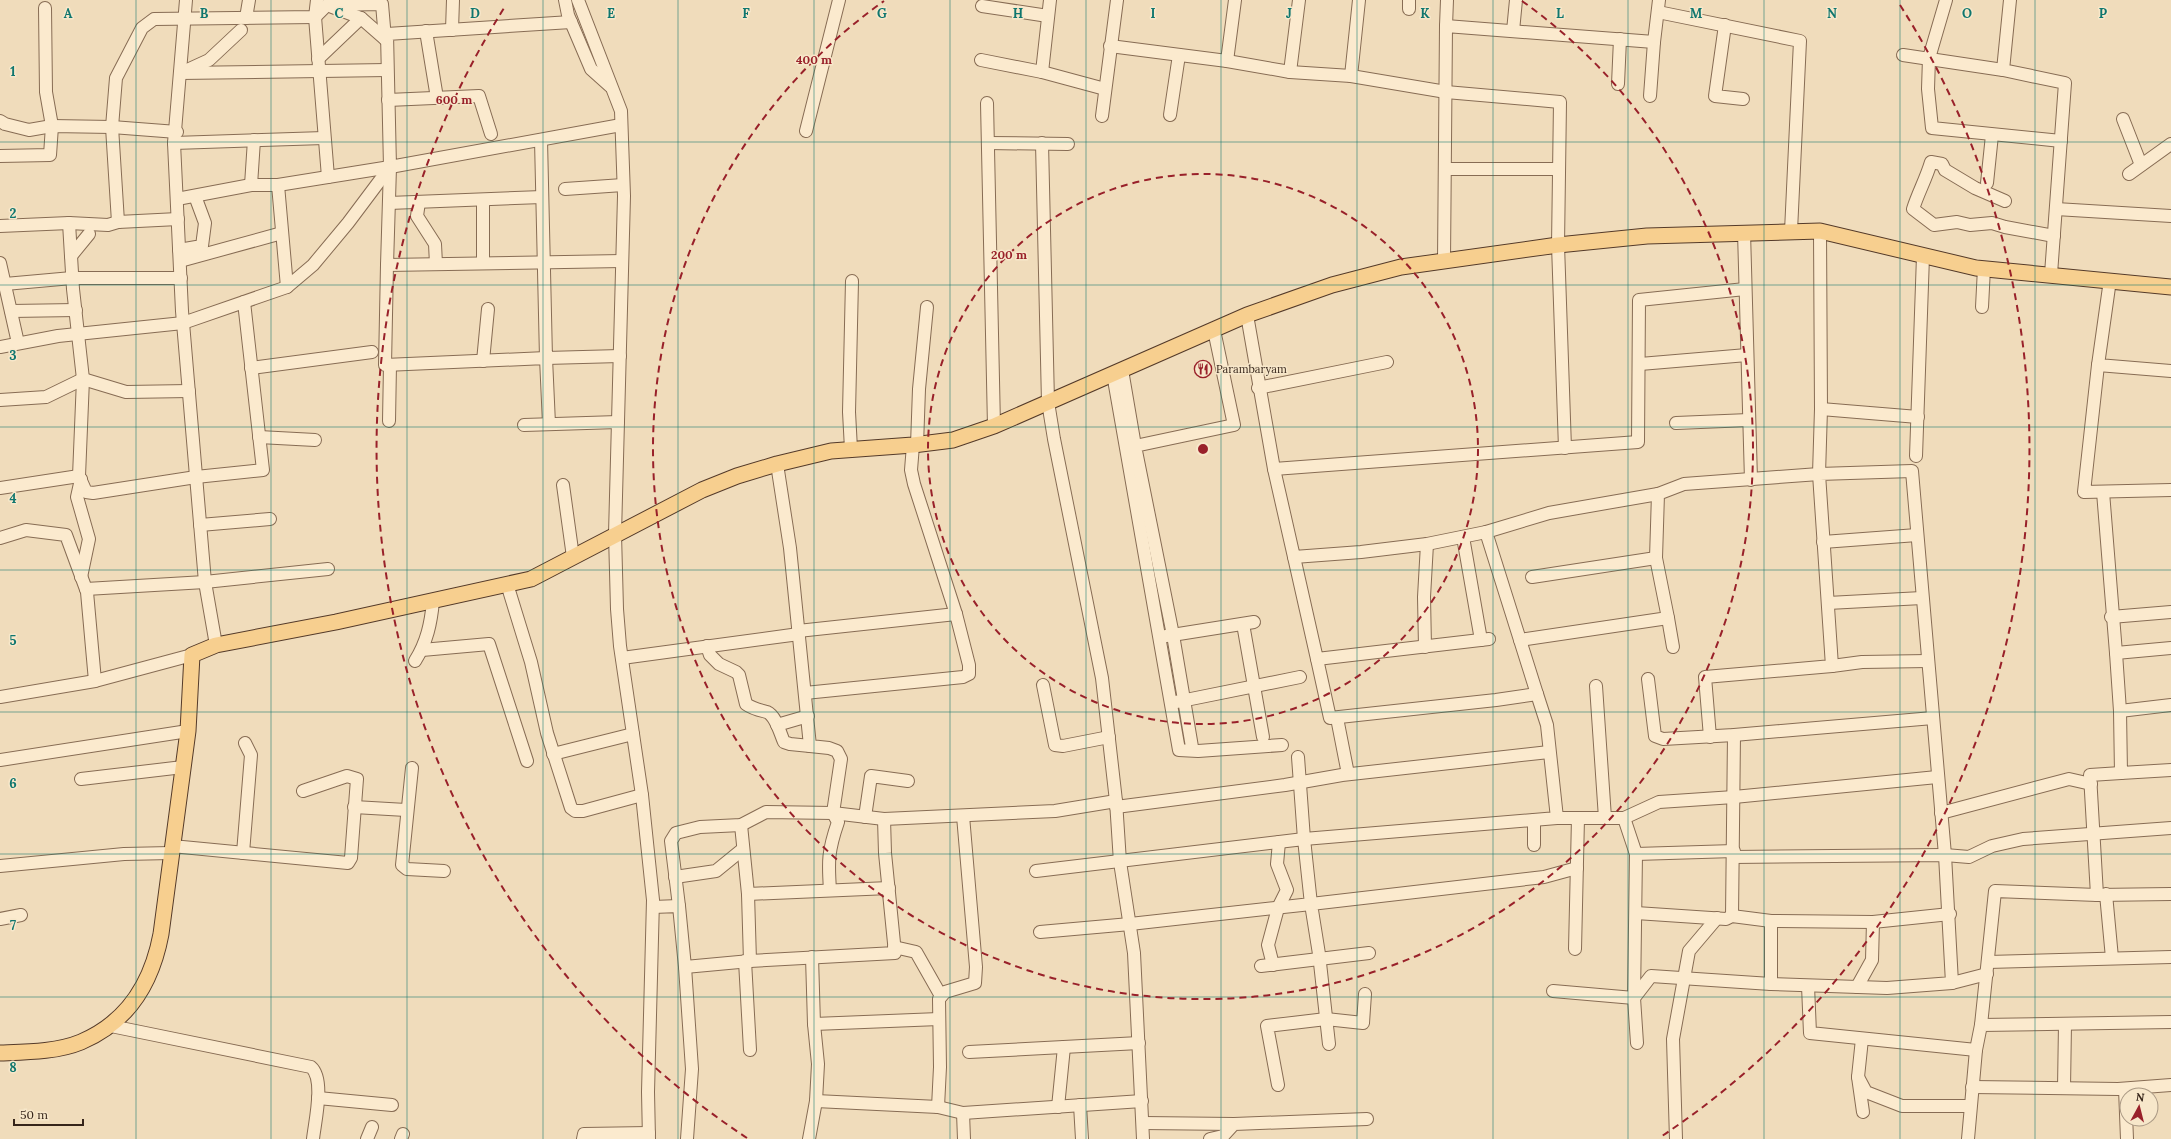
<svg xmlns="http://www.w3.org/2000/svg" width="2171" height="1139" viewBox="0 0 2171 1139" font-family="Lora,serif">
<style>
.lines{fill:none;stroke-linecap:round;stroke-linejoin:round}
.minor-casing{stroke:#876c54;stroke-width:14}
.major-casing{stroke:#543a29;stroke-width:17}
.minor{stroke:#fbeace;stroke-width:12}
.major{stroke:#f7cf8f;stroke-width:15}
.grid{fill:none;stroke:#0f766e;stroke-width:1;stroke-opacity:0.55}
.ring{fill:none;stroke:#99212a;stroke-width:2;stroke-dasharray:7 5}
.labels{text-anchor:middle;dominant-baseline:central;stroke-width:3;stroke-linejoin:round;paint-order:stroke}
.poi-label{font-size:11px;fill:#36251a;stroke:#f7e7ca;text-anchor:start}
.grid-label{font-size:13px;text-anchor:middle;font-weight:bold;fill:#0f766e;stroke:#f7e7ca;stroke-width:3;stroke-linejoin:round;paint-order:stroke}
.centre{fill:#99212a;stroke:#f7e7ca;stroke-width:2}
.ring-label{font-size:12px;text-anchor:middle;font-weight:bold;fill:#99212a;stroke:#f7e7ca;stroke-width:3;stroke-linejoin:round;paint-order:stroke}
</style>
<rect width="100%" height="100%" fill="#f0dcbb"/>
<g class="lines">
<defs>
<g id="minor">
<path d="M186 0 174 143 182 311 205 582 216 645"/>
<path d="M317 0 315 17 328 177"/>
<path d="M565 0 568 15 591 69 610 86"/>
<path d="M578 0 621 111 624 196 615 534 617 609 620 646 642 795 653 900 648 1092 649 1139"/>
<path d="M1946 0 1929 58 1928 89 1932 128 2061 141"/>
<path d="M2010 0 2003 70 2065 83 2051 274"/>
<path d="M982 6 1048 16"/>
<path d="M332 7 361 18 385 39"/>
<path d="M1409 9V0"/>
<path d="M1658 12 1800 41 1791 231"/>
<path d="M246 18 249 0"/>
<path d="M571 22 387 34 390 167 621 125"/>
<path d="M1725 25 1715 96 1743 99"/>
<path d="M1446 26 1447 0"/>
<path d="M452 30 453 0"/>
<path d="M426 31 437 98"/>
<path d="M1513 31 1516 0"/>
<path d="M1110 46 1227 61 1290 72 1351 76 1446 92 1560 102 1558 245 1565 448"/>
<path d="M1903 55 2003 70"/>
<path d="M318 59 361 18"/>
<path d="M981 60 1042 72 1105 89"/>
<path d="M1227 61 1235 0"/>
<path d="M185 71 209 60 241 30"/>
<path d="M1042 72 1050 0"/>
<path d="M1290 72 1299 0"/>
<path d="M180 73 387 70"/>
<path d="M1351 76 1359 0"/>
<path d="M1618 84 1620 39"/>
<path d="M1650 96 1654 42"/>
<path d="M388 100 479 96 491 134"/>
<path d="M987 103 994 426"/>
<path d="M1170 115 1179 55"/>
<path d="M1102 116 1117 0"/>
<path d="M2123 119 2141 165"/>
<path d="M0 121 5 124 29 130 52 126 112 127 177 132"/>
<path d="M806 131 839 0"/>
<path d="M541 140 546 358 620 356"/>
<path d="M174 143 324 138"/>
<path d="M988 143 1068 144"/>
<path d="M1042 143 1048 402 1054 439 1102 678 1116 801 1120 862 1134 953 1143 1139"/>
<path d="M0 156 50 155 52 126 46 92 45 8"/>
<path d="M390 167 387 265 622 261"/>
<path d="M1445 169H1559"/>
<path d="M2129 174 2171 144"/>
<path d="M1987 183 1992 135"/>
<path d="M251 185 254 140"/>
<path d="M565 189 623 185"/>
<path d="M177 199 251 185H278"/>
<path d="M483 200V263"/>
<path d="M2005 201 1975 188 1945 170 1942 164 1931 162C1926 179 1918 193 1913 209L1934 225 1957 222 1970 225 1992 223 2005 227 2054 236"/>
<path d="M419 202 417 216 435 244 436 264"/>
<path d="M389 203 542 197"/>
<path d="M2056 209 2171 216"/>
<path d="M118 222 112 127 116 78 142 28 154 19 315 17 327 5 382 4 385 39"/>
<path d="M69 223 73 289 83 379 79 476 86 492 93 493 196 477 263 470 244 302"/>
<path d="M0 226 69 223 108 225 118 222 178 219"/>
<path d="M1744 232 1751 480"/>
<path d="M179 250 202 246 205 223 195 196"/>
<path d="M71 256 89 234"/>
<path d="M180 261 282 233"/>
<path d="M1444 261 1446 26 1654 42 1659 0"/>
<path d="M0 263 18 343"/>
<path d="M387 265 385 365 546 358 549 424"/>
<path d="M2110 280 2098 365 2171 371"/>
<path d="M5 284 72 278H181"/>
<path d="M287 287 278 185 390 167"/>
<path d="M1982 307 1984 268"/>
<path d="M11 311 76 310"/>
<path d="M1247 315 1274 469 1294 557 1361 552 1427 544 1486 532 1549 513 1658 494"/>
<path d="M0 347 58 336 183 323 287 287 313 265 348 223 390 167"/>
<path d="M483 361 488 309"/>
<path d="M1640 364 1747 355"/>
<path d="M2098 365 2084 492 2171 490"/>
<path d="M251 368 372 352"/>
<path d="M1122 370 1135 446"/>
<path d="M1113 374 1179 750 1198 751 1282 745"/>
<path d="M1258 388 1387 362"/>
<path d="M0 400 46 397 83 379 126 392 189 391"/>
<path d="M1821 409 1918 417"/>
<path d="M389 421 390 365"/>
<path d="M1676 423 1749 420"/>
<path d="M524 425 618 422"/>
<path d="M259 437 315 440"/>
<path d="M917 445 919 389 927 307"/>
<path d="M851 449 849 412 852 281"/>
<path d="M1916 456 1923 256"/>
<path d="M777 464 790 548 810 746 829 748 837 751 841 759 833 813 838 822C828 851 828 861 830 890"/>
<path d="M1274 469 1638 442 1639 300 1745 289"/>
<path d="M81 479 77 497 89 539 81 577"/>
<path d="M563 485 573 557"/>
<path d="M0 488 79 476"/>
<path d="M2103 492 2116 653"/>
<path d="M200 525 270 519"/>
<path d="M1486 532 1537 694"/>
<path d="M1463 537 1481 640"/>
<path d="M0 538 26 530 66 535 87 592 95 681"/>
<path d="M1823 542 1917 535"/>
<path d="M1294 557 1317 659 1489 639"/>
<path d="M1532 577 1656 558"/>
<path d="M507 584 531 662 547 733 571 808 575 811H583L642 795"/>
<path d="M86 589 205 582 328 569"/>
<path d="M1828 603 1922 598"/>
<path d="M2111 617 2171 612"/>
<path d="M1668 618 1673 647"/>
<path d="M1243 624 1263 737"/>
<path d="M798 631 956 614"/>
<path d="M1166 636 1254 622"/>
<path d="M1520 640 1668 618 1656 558 1658 494 1684 484 1819 474 1821 409 1820 231"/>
<path d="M707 646 710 655 719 664 736 672 739 675 746 704C753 709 759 710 767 712 776 716 780 733 784 742L790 744 810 746"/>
<path d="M1425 647 1424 597 1427 544"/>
<path d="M2171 648 2116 653 2120 711 2121 773 2171 770"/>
<path d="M422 650 489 644 527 761"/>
<path d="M622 658 799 634"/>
<path d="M415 661C427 642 431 623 433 601"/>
<path d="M1832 666 1862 662 1928 661"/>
<path d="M1648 679 1655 736 1663 739 1734 735 1933 718"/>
<path d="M1043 685 1055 745 1063 746 1109 737"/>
<path d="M1596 686 1605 818"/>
<path d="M805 693 963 677 969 674V665L956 614 914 484 911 470 913 445"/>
<path d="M0 697 95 681 192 655"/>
<path d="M1176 702 1300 677"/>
<path d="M2120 711 2171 705"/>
<path d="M1337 718 1348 774"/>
<path d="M777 725 808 716"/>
<path d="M1192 747 1173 635 1135 446 1234 425 1214 330"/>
<path d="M553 754 633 734"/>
<path d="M1298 757 1304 839 1557 818 1547 725 1537 694 1496 700 1330 718 1317 659"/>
<path d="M0 760 188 731"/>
<path d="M412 768 402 865 407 869 444 871"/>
<path d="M2121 773 2090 775 2097 895 2171 894"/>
<path d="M81 779 183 767"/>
<path d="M354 807 406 810"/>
<path d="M1116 807 1285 785 1342 775 1549 752"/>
<path d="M1941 813 2069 779 2091 784"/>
<path d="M865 817 871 776 908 781"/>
<path d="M1557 818H1624L1636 854 1734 851"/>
<path d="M1624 818 1659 802 1734 797 1937 777"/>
<path d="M1534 820V845"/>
<path d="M741 825 748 894 750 961"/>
<path d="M172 846 348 863 351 858 357 779 347 776 303 791"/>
<path d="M243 853 251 755 245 743"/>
<path d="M1733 857 1945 855 1969 857 1992 846 2023 839 2171 828"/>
<path d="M0 866 124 854 171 853"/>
<path d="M1036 871 1304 839 1311 904 1130 924 1040 932"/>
<path d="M675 877 716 871 743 849"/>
<path d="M748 894 889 888"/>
<path d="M2106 894 2112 958"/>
<path d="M679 906 671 841 676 833 700 827 741 825 766 812 833 813 884 819"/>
<path d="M653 907 679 906 685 967 750 961 895 953 885 853 884 819 1055 811 1116 801"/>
<path d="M1636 913 1726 919 1732 916 1771 921 1873 922 1950 914"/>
<path d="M1732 916 1734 735"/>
<path d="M0 919 21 915"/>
<path d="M894 947 916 952 941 996"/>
<path d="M1575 949 1578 818"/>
<path d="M745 961 750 1050"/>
<path d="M1988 962 2171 957"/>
<path d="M1273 965 1268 945 1278 908 1287 890 1277 864 1279 842"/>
<path d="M1261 966 1369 953"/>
<path d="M685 967 692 1069 687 1139"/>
<path d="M1952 983 1987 974"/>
<path d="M1771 984V921"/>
<path d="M1808 986 1810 1033 1976 1050"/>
<path d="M1857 987 1872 960 1873 922"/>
<path d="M1553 991 1634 998 1636 854"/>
<path d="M814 1024 939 1019"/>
<path d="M1981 1025 1995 891 2097 895"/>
<path d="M111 1026 311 1067C325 1079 315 1121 313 1139"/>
<path d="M1862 1039 1858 1077 1863 1112"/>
<path d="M1637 1043 1634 998 1651 976 1771 984 1887 988 1952 983 1945 855 1912 471 1819 474 1832 666 1705 677 1710 737"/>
<path d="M1329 1044 1319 954 1311 904 1544 877 1577 868"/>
<path d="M969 1052 1139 1043"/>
<path d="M1858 1077 1866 1092 1902 1106H1970"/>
<path d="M1278 1085 1267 1026 1326 1019 1363 1023 1365 994"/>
<path d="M1972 1087 2118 1089 2171 1085"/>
<path d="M2064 1088 2065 1024"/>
<path d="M2125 1089 2127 1139"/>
<path d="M318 1098 392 1105"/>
<path d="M816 1101 938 1107 963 1113 1142 1101"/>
<path d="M1080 1105 1082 1139"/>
<path d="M938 1107 940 1067 939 999 945 992 975 983 976 967 963 816"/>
<path d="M1058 1107 1064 1047"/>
<path d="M963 1113 964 1139"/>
<path d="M1143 1123 1234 1124"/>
<path d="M367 1139 372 1127"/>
<path d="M401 1139 403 1134"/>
<path d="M583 1139 584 1134 649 1133"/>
<path d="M809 1139 816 1101 818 1064 814 1024 812 957"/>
<path d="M1210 1139 1223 1136 1234 1124 1367 1119"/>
<path d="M1676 1139 1673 1039 1689 951 1717 918"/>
<path d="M1968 1139 1976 1050 1981 1025 2171 1022"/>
</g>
<path id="major" d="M0 1053C26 1052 57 1052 81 1042 128 1022 152 982 161 934L188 731 192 655 216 645 336 622 531 579 702 490 737 476 777 464 831 451 913 445 953 440 994 426 1247 315 1332 285 1401 267 1558 245 1647 236 1820 231 1976 268 2171 287"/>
</defs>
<!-- minor casing -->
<use href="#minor" class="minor-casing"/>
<!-- major casing -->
<use href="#major" class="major-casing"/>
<!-- minor -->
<use href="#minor" class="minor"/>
<!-- major -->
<use href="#major" class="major"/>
</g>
<!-- grid -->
<path class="grid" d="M136 0V1139M271 0V1139M407 0V1139M543 0V1139M678 0V1139M814 0V1139M950 0V1139M1086 0V1139M1221 0V1139M1357 0V1139M1493 0V1139M1628 0V1139M1764 0V1139M1900 0V1139M2035 0V1139M0 142H2171M0 285H2171M0 427H2171M0 570H2171M0 712H2171M0 854H2171M0 997H2171"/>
<!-- distance rings -->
<g class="ring">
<circle cx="1203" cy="449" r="275"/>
<path d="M1522 1A550 550 0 1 1 884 1"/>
<path d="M747 1138A826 826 0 0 1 506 5M1900 5A826 826 0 0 1 1659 1138"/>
</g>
<!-- icons -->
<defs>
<symbol id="restaurant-ring" viewBox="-11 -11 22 22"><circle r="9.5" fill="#f7e7ca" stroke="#99212a" stroke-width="1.5"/><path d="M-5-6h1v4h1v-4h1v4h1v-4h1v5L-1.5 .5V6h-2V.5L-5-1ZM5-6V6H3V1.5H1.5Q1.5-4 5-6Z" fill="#99212a"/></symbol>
</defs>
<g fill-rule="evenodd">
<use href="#restaurant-ring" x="1193" y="359" width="20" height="20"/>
</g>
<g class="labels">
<!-- poi labels -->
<g class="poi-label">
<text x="1216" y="369">Parambaryam</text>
</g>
</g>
<g class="grid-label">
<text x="68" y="18">A</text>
<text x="204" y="18">B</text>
<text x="339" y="18">C</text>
<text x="475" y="18">D</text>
<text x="611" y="18">E</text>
<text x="746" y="18">F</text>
<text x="882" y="18">G</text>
<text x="1018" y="18">H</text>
<text x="1153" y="18">I</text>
<text x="1289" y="18">J</text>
<text x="1425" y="18">K</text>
<text x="1560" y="18">L</text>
<text x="1696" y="18">M</text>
<text x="1832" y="18">N</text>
<text x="1967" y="18">O</text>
<text x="2103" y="18">P</text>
<text x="13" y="76">1</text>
<text x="13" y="218">2</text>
<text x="13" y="360">3</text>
<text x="13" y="503">4</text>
<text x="13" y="645">5</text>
<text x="13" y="788">6</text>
<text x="13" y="930">7</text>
<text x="13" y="1072">8</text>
</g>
<circle cx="1203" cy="449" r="6" class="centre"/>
<g class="ring-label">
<text x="814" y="64">400 m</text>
<text x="454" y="104">600 m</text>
<text x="1009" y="259">200 m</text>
</g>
<!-- north arrow -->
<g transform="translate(2139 1107) rotate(7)"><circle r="19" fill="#f7e7ca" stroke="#aa9984"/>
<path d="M0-3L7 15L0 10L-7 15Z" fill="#99212a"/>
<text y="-6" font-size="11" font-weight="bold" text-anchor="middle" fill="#36251a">N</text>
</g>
<!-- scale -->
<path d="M14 1119v6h69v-6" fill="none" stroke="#36251a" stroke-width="2"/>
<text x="20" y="1119" font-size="12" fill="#36251a" stroke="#f7e7ca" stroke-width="3" paint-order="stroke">50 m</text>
</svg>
